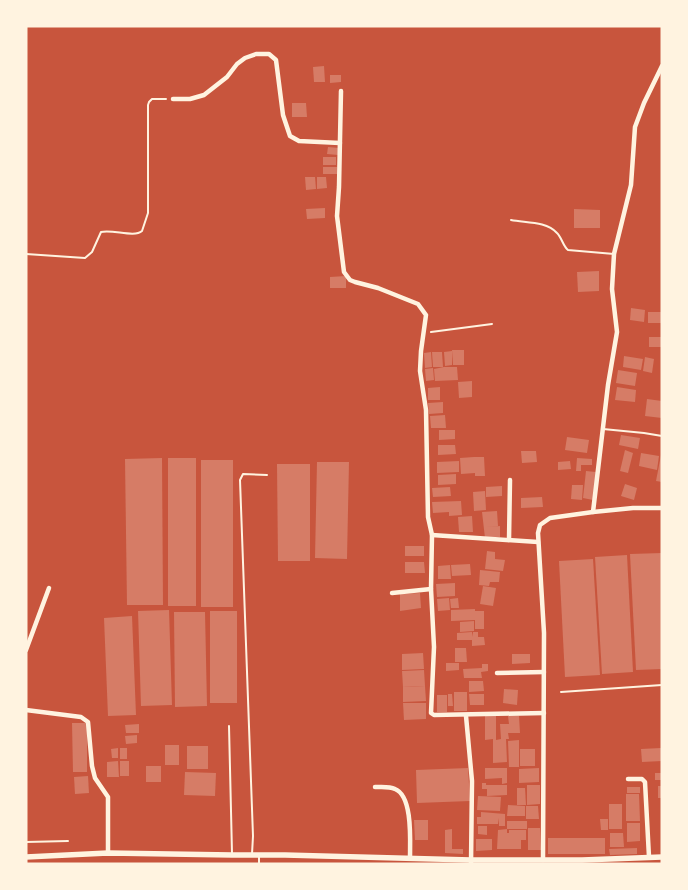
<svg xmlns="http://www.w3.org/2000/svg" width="688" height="890" viewBox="0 0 688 890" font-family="'Times New Roman',serif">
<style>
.building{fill:#d67c66}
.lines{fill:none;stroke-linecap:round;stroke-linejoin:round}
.path{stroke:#fff3e0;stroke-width:2}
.service{stroke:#fff3e0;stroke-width:2}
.minor{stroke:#fff3e0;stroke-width:4.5}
.secondary{stroke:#fff3e0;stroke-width:5.5}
</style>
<rect width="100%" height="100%" fill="#c8553d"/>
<!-- building -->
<g class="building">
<path d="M324 66 325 82H314L313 67Z"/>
<path d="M330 75H341V82L330 83Z"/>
<path d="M292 103H306L307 117H292Z"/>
<path d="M328 147 339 148 338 155 327 154Z"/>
<rect x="323" y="157" width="13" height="8"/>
<rect x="323" y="167" width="14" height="7"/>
<path d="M305 177H315L316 189 306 190Z"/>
<path d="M317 177H326L327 188 317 189Z"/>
<path d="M325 208V218L307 219 306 209Z"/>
<path d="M574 209 600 210V228H574Z"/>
<path d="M599 271V291L578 292 577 272Z"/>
<path d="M346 276V288H330V277Z"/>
<path d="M631 308 645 310 644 322 630 320Z"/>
<rect x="648" y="312" width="14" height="11"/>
<rect x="649" y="337" width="13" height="10"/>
<path d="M452 350H464V365H453Z"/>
<path d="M452 351V365L445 366 444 352Z"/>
<path d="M431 352 432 367 425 368 424 353Z"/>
<path d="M432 352H442L443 367H433Z"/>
<path d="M624 356 643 359 641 370 623 367Z"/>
<path d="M645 357 654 359 652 373 643 371Z"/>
<path d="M444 367H457L458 380 435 381 434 369Z"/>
<path d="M433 368 434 380 426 381 425 369Z"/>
<path d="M618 370 637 373 635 386 616 383Z"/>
<path d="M472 381V397L459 398 458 382Z"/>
<path d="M440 387V400H428V388Z"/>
<path d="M617 387 636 390 635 402 615 400Z"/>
<path d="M647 399 662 401V418L645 416Z"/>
<path d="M443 402V413L429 414 428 403Z"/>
<path d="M445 415 446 428H431L430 416Z"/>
<path d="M439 430H455V439L439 440Z"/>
<path d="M621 435 640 438 638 449 619 445Z"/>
<path d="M567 437 589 440 587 453 565 450Z"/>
<path d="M438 445H455L456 454 438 455Z"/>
<path d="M625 450 633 453 628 473 620 471Z"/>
<path d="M521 451H536L537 462 522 463Z"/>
<path d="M641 453 659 456 657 470 639 466Z"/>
<path d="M661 455H662V482L656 481Z"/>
<path d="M474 457H484L485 476H475V473L461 474 460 458Z"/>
<path d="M162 458 163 605H127L125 459Z"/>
<rect x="168" y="458" width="28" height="148"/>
<path d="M577 458 592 459V465H581V471H576Z"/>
<rect x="201" y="460" width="32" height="147"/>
<path d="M459 461V472L437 473V462Z"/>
<path d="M570 461 571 469 558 470V462Z"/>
<path d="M317 462H349L347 559 315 558Z"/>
<path d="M277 464H310V561H278Z"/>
<path d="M586 471 596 472 593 500 583 498Z"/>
<path d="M456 474V484L438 485V475Z"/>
<path d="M625 484 637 488 634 500 621 496Z"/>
<path d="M572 485H583L582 500 571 499Z"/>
<path d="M502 486V496L486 497V487Z"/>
<path d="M450 487 451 496 433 497 432 488Z"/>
<path d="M485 491 486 510 474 511 473 492Z"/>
<path d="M542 497 543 507 521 508V498Z"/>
<path d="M461 501 462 515 449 516V512L433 513 432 502Z"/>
<path d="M497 511 498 526 487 527 500 526V537L485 538 482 512Z"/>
<path d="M472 516 473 532H459L458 517Z"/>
<rect x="405" y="546" width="19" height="10"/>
<path d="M487 551 495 552V559L505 560 503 571 485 569Z"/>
<path d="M662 553V669L636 670 630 554Z"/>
<path d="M627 555 633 672 602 674 595 557Z"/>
<path d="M593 559 600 675 565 677 559 561Z"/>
<path d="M405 562H424L425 573H405Z"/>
<path d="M470 564 471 575 452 576 451 565Z"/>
<path d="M450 565 451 579H438V566Z"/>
<path d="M480 570 500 572 499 582H490L489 586 479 585Z"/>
<path d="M455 583V596L437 597 436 584Z"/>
<path d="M483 586 496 588 493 606 480 604Z"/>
<path d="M420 593 421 608 400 611V594Z"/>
<path d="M449 598 450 610 438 611 437 599Z"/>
<path d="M458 598 459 608H451L450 599Z"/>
<path d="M475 609V611H484V629H475V620L451 621V610Z"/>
<path d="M169 610 172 705 141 706 138 611Z"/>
<rect x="210" y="611" width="27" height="92"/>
<path d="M174 612H205L207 706 175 707Z"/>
<path d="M132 616 136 715 108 716 104 618Z"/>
<path d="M474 621V631L460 632V622Z"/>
<path d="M472 632V637L473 632H478V637H484L485 645 472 646V640H457V633Z"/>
<path d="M455 648H466L467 662H455Z"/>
<path d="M423 653 424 669 402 670V654Z"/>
<path d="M512 654H530V663L512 664Z"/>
<path d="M446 663H459V670L446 671Z"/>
<path d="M482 664H488V671L481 672 482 678H464L463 669 482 668Z"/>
<path d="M424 670 425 686 403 687 402 671Z"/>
<path d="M469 681H483L484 691 469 692Z"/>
<path d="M425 686 426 701 403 702V687Z"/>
<path d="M504 689 518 690 517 705 503 703Z"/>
<rect x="454" y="692" width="13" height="19"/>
<path d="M448 694H452L453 706H448Z"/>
<path d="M469 694H484V705H470Z"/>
<rect x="437" y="695" width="10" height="17"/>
<path d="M403 703H426V719L404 720Z"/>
<path d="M496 715V740L501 739 500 724H509L508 716H519L520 733H508L509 739H506L507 762 493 763V739L485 740V716Z"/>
<path d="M72 723H87V772H73Z"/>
<path d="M139 724V733H126L125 725Z"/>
<path d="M137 735V743L126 744 125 736Z"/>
<path d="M519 740V767H509L508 741Z"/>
<rect x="165" y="745" width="14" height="20"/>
<rect x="187" y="746" width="21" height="23"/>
<path d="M118 748V758H112L111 749Z"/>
<rect x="120" y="748" width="7" height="11"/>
<path d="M661 748 662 761 642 762 641 749Z"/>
<rect x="520" y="749" width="15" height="17"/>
<path d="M118 761 119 777H107V762Z"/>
<rect x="120" y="761" width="9" height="15"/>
<rect x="146" y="766" width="15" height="16"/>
<path d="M468 768 470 801 417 803 416 770Z"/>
<path d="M485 768H507V783L502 784V778L485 779Z"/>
<path d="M539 768V782L519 783V769Z"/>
<path d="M185 772 216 773 215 796 184 795Z"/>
<rect x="655" y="773" width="7" height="7"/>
<path d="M88 776 89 793 75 794 74 777Z"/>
<path d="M482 783H486V785H507V795L487 796V789H482Z"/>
<path d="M527 785H540V804L527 805Z"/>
<rect x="658" y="786" width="4" height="12"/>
<rect x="627" y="787" width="13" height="6"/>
<path d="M517 788H525L526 805H517Z"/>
<path d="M626 794H639L640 821H626Z"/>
<path d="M478 796 501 797 500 811 477 810Z"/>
<rect x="609" y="804" width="13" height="25"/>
<path d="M508 805 525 806V816H507Z"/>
<path d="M526 806H538L539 819H526Z"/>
<path d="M481 812 505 814V826H499V818L498 824H477V817H481Z"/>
<path d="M600 819H608V830H601Z"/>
<path d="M414 820H428V840H415Z"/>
<rect x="507" y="821" width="20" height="8"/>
<path d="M627 823H640V841L627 842Z"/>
<path d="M478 826H487V835L478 834Z"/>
<path d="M528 828H540L541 850H528Z"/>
<path d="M452 829V849H463V854L445 853V830Z"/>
<path d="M507 829V833H509V830H526V840H521V849H497L498 830Z"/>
<path d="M610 833H623L624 847H610Z"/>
<rect x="548" y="838" width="57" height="16"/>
<path d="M476 839H492V850L476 851Z"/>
<path d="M637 848V854L610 855 609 849Z"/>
</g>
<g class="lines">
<!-- path -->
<g class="path">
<path d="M26 254 85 258 92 252 101 232C113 229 134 238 142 231L148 213V105L149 102 152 99H166"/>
<path d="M431 332 492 324"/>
</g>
<!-- service -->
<g class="service">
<path d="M511 220C526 223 546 221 557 233 562 238 563 246 568 250L614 254"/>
<path d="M603 429 644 433 662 436"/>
<path d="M561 692 662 685"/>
<path d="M229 726 232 853"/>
<path d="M26 842 68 841"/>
<path d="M252 854 253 836 240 480 243 474 267 475"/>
<path d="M259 856V864"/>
</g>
<!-- minor -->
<g class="minor">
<path d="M341 91 339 187 337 216 344 272 350 280 355 282 378 288 418 304 426 315 421 351 420 371 426 410 428 517 432 535 431 589 434 647 431 713 434 715 544 713"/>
<path d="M173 99H190L204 95 227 77 237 64 245 58 256 54H269L276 60 283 115 290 136 299 141 340 143"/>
<path d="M593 512 633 508H662"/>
<path d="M432 535 538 542"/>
<path d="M509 540 510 480"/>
<path d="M392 593 431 589"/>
<path d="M26 650 49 588"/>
<path d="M497 673 544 672"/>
<path d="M26 710 81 717 88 722 92 766 95 778 108 797V853"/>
<path d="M466 716 472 781 471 864"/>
<path d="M628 779H642L645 782 649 857"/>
<path d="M375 787C381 787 389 786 395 789 413 796 410 841 410 858"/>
<path d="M543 860 544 633 538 533 540 525 550 518 593 512 608 385 617 332 612 289 614 254 631 185 635 127 644 103 662 66"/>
</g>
<!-- secondary -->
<path class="secondary" d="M26 857 108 853 232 855H285L471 860H582L662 857"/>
</g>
<!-- border -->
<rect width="688" height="890" fill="none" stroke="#fff3e0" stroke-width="55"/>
</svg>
